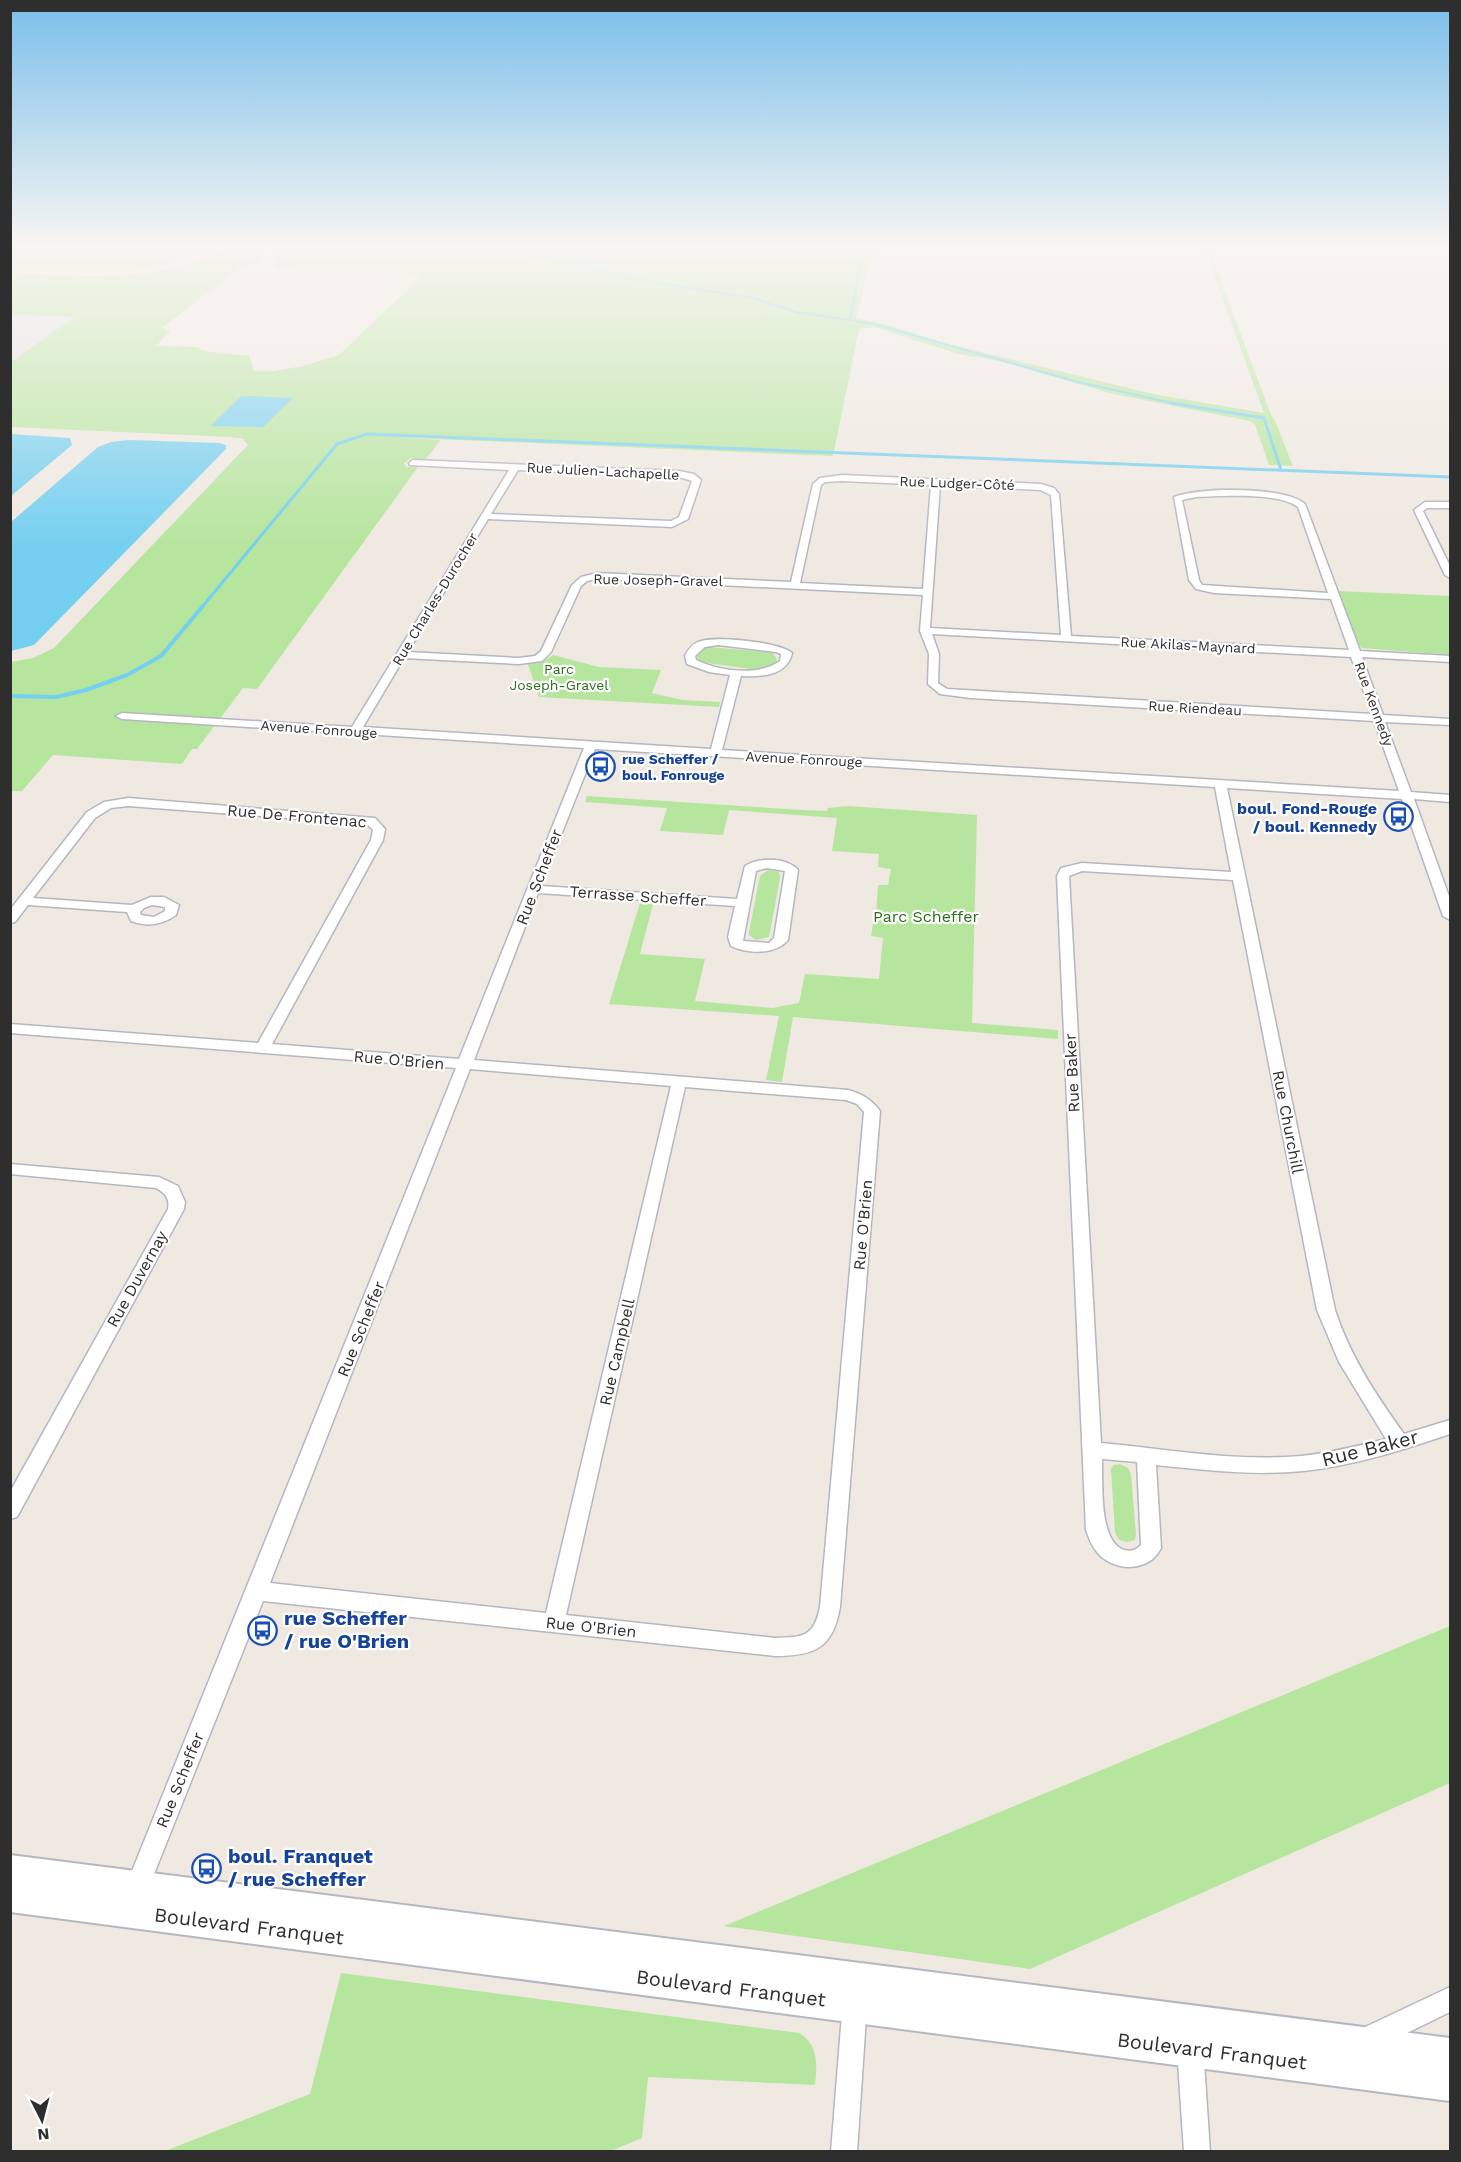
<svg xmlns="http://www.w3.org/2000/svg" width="1461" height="2162" viewBox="0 0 1461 2162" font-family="'Work Sans',sans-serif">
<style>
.industrial{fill:#e3e1e8}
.green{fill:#b6e59e}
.water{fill:#75cff0}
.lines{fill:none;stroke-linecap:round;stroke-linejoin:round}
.stream-far2{stroke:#75cff0;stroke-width:2}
.stream-far1{stroke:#75cff0;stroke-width:3}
.stream{stroke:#75cff0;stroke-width:4}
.street-casing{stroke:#b4b7c1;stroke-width:3}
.secondary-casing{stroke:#b4b7c1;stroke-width:4}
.street{fill:#fff;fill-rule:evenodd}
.secondary{fill:#fff;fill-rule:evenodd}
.labels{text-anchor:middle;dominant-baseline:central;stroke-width:4.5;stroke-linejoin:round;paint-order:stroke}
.far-street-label{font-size:14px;fill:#2e2e2e;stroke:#fff}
.far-park-label{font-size:14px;fill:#2c6e1b;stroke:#fff}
.far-transit-label{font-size:14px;font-weight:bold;fill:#164399;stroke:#fff;text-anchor:start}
.transit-label{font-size:16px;font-weight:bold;fill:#164399;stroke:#fff;text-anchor:end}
.street-label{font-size:16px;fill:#2e2e2e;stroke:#fff}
.park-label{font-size:16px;fill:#2c6e1b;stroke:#fff}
.near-street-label{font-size:20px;fill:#2e2e2e;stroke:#fff}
.near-transit-label{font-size:20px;font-weight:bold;fill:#164399;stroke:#fff;text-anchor:start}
</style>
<rect width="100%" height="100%" fill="#efe9e1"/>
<!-- industrial -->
<path class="industrial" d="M11 314 76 317 11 362Z"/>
<!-- green -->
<g class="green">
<path d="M11 244H219C155 281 81 272 11 270Z"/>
<path d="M266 244H875L856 318 888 325 948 344 1153 394 1264 413 1203 244H1207L1271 415C1276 419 1288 455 1293 466L1269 465 1255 425 1250 421 1113 394 1000 361 958 354 874 327 859 329 833 456 389 437 441 440 424 461 411 458 404 463 406 467H418L257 689 243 688 197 749H192L182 764 53 755 22 791H11V662L33 658 54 648 248 445 243 439 230 437 11 427V362L75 317 11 314V280L16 276 11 273C66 275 123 280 177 267 186 265 196 263 204 259 221 251 246 232 263 252L264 257 260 264 240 267 162 328 170 331 156 346 197 347 204 351 249 356 254 371H275L303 366 339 355 419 279 413 274 283 270 274 266 277 251Z"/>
<path d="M1338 591 1450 596V655L1362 648 1358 644Z"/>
<path d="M709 647 767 652 773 653 777 660 775 664 764 668 751 669 700 662 696 655C699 649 702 648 709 647Z"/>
<path d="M553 655 599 667 661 670 652 693 682 700 720 702 719 707 539 697 528 664 544 661Z"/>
<path d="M587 796 801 810 827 811 828 808 848 806 977 815 972 1023 1058 1030V1039L793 1017 782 1082 766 1080 779 1016 609 1004 640 903 653 904 640 954 705 959 695 1001 773 1008 799 1003 805 974 879 979 883 938 871 936 874 918 876 915 878 885H888L891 869 878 867 879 854 832 851 837 818 729 810 723 835 660 831 667 808 585 802Z"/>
<path d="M768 870 779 872 780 878 769 937 756 940 749 935V932L760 876Z"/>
<path d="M1120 1464 1128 1468 1131 1474 1136 1534 1135 1540 1127 1542 1119 1540 1115 1533 1111 1469 1114 1465Z"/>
<path d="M1450 1626V1783L1030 1969 724 1926Z"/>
<path d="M341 1973 799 2033C819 2045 817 2065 815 2085L648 2077 642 2138 611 2151H165L310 2094Z"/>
</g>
<!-- water -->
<g class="water">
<path d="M251 396 293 398 263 427 211 426 240 397Z"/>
<path d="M11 434 70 438 72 445 11 496Z"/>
<path d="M129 440 219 443 226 445V449L34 645 11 651V522L98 447 111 442Z"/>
</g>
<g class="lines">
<!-- stream-far2 -->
<g class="stream-far2">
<path d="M471 244 546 258 640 280 753 298 796 312 874 324 1078 382 1177 404"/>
<path d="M850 320 865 244"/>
</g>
<!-- stream-far1 -->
<g class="stream-far1">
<path d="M1171 403 1264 418 1281 470"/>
<path d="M202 607 337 444 367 434 1450 477"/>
</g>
<!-- stream -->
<path class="stream" d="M10 696 56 697 86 690 127 675 161 656 203 606"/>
<defs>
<g id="street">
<path d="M413 460 679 471 694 474 701 480 688 519 672 527 488 519 408 652 519 658 535 656 541 651 572 585 581 577 597 573 791 582 813 484 820 478 842 475 1041 484 1054 488 1059 494 1071 636 1349 650 1331 599 1214 593 1196 589 1189 580 1174 497C1199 487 1284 486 1305 504L1360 651 1450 656V662L1362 657 1383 715 1450 719V725L1385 722 1411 792 1450 795V802L1414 799 1450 899V920L1443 916 1402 799 1227 788 1335 1310C1350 1356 1376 1395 1404 1434L1450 1420V1434C1402 1450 1354 1466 1303 1471 1254 1476 1205 1470 1156 1465L1161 1548C1149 1573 1113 1572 1097 1552 1091 1545 1089 1538 1086 1530L1057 876 1061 868 1082 863 1231 872 1215 787 595 749 541 886 737 899 745 866C759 857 787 857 798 870L788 940C775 955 748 954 731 946L728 937 735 906 538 893 474 1060 848 1090C862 1094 871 1099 880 1111L840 1607C833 1648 815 1656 775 1656L263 1601 144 1899 136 1903 128 1899 124 1891 456 1068 10 1033V1024L258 1043 371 840 373 830 367 824 128 806 111 808 95 818 33 898 132 905 151 897H164L179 905 176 915C162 925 147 927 131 921L127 912 28 905 15 922 10 923V910L87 812 104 802 128 798 375 818 385 829 383 840 272 1044 459 1059 584 748 122 719 116 716 122 713 352 727 509 470 410 465 409 463ZM518 470 679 477 692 481 679 517 671 521 491 514ZM842 481 931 485 923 589 800 583 821 485 825 482ZM940 485 1040 490 1051 495 1061 635 930 628ZM1196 497C1221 496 1279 492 1298 507L1328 593 1202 585 1199 580 1182 500ZM597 579 923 595 920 631 929 654 928 684 940 694 971 698 1374 721 1399 791 722 750 741 676C761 677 787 676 792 653 779 642 714 635 698 642 691 645 688 650 685 656L687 664 709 672 730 675 711 749 363 727 404 658 519 664 542 661 551 652 581 586 587 581ZM932 634 1351 657 1372 714 947 689 938 683 939 654ZM718 645 776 652 781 654 780 661C758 677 719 671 696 660L695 656 705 647ZM767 868 785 871 774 938 769 943 743 941 756 871ZM1082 871 1233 880 1317 1310 1339 1362 1386 1439C1358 1446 1330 1453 1301 1456 1234 1462 1167 1449 1101 1443L1069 876ZM152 905 165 907V911L154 917 141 915 140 912 144 908ZM470 1069 671 1086 546 1613 270 1583ZM685 1087 846 1100 857 1104 864 1112 820 1607C814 1637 803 1637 775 1638L566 1615ZM1102 1459 1137 1462 1141 1545C1136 1550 1131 1552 1124 1550 1098 1541 1103 1482 1102 1459Z"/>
<path d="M1450 502V508H1427L1423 511 1450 566V578L1445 575 1414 510 1425 502Z"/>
<path d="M10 1164 159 1177 178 1186 185 1202 184 1209 17 1517 10 1519V1492L168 1209C170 1198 165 1193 156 1188L10 1174Z"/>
<path d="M1450 1987V2012L1370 2051 1361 2047 1357 2038 1361 2029Z"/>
<path d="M855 1990 864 1993 867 2002 857 2152H831L843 2002 846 1993Z"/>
<path d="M1190 2034 1199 2038 1203 2047 1210 2152H1184L1177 2047 1181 2038Z"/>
</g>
<path id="secondary" d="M10 1855 1450 2038V2101L10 1912Z"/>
</defs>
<!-- street casing -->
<use href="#street" class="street-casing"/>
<!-- secondary casing -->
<use href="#secondary" class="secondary-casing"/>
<!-- street -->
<use href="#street" class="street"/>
<!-- secondary -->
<use href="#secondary" class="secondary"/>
</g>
<!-- sky -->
<linearGradient id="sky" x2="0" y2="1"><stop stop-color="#7abfeb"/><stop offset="0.45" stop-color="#f8f5f2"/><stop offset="1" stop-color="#f8f5f2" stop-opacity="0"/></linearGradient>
<rect width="1461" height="547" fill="url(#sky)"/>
<!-- icons -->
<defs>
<symbol id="bus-ring" viewBox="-11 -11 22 22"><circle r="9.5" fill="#fff" stroke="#1a4fb4" stroke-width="1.5"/><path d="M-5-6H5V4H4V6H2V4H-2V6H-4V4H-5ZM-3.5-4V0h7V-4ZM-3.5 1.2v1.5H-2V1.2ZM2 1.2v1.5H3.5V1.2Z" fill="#1a4fb4"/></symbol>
</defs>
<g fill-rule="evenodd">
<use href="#bus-ring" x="584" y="750" width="33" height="33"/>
<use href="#bus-ring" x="1382" y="800" width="33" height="33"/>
<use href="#bus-ring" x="246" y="1614" width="33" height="33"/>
<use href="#bus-ring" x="190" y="1852" width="33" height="33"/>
</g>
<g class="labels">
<!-- far-street labels -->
<g class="far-street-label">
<text transform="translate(603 471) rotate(3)">Rue Julien-Lachapelle</text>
<text transform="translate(957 483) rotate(2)">Rue Ludger-Côté</text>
<text transform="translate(658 580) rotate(1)">Rue Joseph-Gravel</text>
<text transform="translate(435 599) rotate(-59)">Rue Charles-Durocher</text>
<text transform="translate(1188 645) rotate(3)">Rue Akilas-Maynard</text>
<text transform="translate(1374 704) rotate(70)">Rue Kennedy</text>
<text transform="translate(1195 708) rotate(3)">Rue Riendeau</text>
<text transform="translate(319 729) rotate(4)">Avenue Fonrouge</text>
<text transform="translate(804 759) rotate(3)">Avenue Fonrouge</text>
</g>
<!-- far-park labels -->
<g class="far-park-label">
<text x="559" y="669">Parc<tspan x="559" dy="16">Joseph-Gravel</tspan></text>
</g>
<!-- far-transit labels -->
<g class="far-transit-label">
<text x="622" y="759">rue Scheffer /<tspan x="622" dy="16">boul. Fonrouge</tspan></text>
</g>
<!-- transit labels -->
<g class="transit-label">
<text x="1377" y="808">boul. Fond-Rouge<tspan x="1377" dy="18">/ boul. Kennedy</tspan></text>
</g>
<!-- street labels -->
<g class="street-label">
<text transform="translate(297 816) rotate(5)">Rue De Frontenac</text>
<text transform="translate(539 877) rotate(-69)">Rue Scheffer</text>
<text transform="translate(638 896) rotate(4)">Terrasse Scheffer</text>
<text transform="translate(399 1060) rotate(5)">Rue O'Brien</text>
<text transform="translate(1072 1073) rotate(-93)">Rue Baker</text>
<text transform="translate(1288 1122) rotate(79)">Rue Churchill</text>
<text transform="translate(863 1225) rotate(-85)">Rue O'Brien</text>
<text transform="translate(137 1279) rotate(-61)">Rue Duvernay</text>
<text transform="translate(361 1329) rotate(-68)">Rue Scheffer</text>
<text transform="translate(617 1352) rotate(-77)">Rue Campbell</text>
<text transform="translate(591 1627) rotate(6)">Rue O'Brien</text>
<text transform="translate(180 1780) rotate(-68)">Rue Scheffer</text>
</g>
<!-- park labels -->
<g class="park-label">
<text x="926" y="916">Parc Scheffer</text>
</g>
<!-- near-street labels -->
<g class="near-street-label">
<text transform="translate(1370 1448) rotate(-14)">Rue Baker</text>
<text transform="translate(249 1926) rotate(7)">Boulevard Franquet</text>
<text transform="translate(731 1988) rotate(7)">Boulevard Franquet</text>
<text transform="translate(1212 2051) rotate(7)">Boulevard Franquet</text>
</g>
<!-- near-transit labels -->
<g class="near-transit-label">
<text x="284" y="1618">rue Scheffer<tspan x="284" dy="23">/ rue O'Brien</tspan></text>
<text x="228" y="1856">boul. Franquet<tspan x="228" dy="23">/ rue Scheffer</tspan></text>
</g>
</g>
<!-- border -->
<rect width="1461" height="2162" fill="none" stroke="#2e2e2e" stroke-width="24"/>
<!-- north arrow -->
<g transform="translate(42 2120) rotate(174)" stroke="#ffffff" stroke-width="4.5" paint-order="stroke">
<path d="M0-4.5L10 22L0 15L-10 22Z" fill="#2e2e2e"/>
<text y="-9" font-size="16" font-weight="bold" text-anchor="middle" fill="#2e2e2e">N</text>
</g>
</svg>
